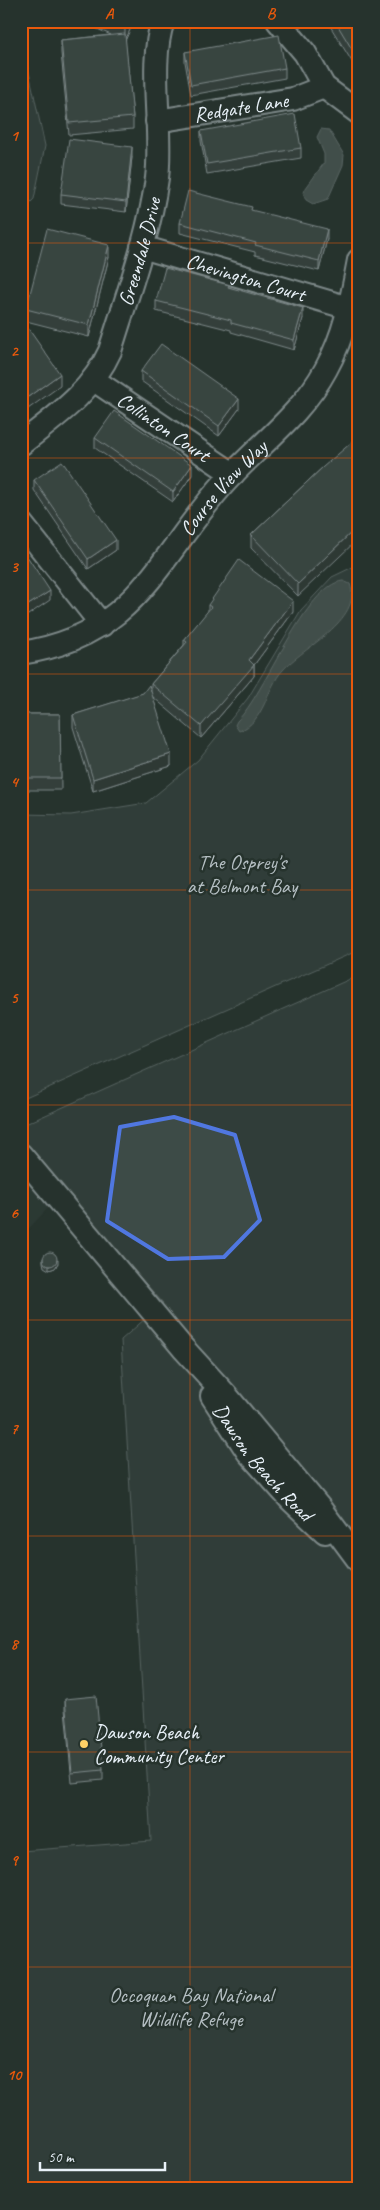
<svg xmlns="http://www.w3.org/2000/svg" width="380" height="2210" viewBox="0 0 380 2210" font-family="Caveat,sans-serif">
<style>
.built{fill:#333f3a}
.green{fill:#3e4b47;stroke:#939ea0}
.water{fill:#636f6d;stroke:#98a3a5}
.lines{fill:none;stroke-linecap:round;stroke-linejoin:round}
.minor-casing{stroke:#e8f1f8;stroke-width:26}
.minor{stroke:#26332d;stroke-width:22}
.wall{fill:#454f4d;stroke:#e8f1f8}
.shaded-wall{fill:#38403e;stroke:#e8f1f8}
.building{fill:#505c59;stroke:#e8f1f8}
.marked{fill:none;stroke:#5077e0;stroke-width:4;stroke-linejoin:round}
.grid{fill:none;stroke:#e8590c;stroke-width:1;stroke-opacity:0.55}
.poi-dot{fill:#ffd166;stroke:#26332d;stroke-width:2}
.labels{text-anchor:middle;dominant-baseline:central;stroke-width:5;stroke-linejoin:round;paint-order:stroke}
.street-label{font-size:21px;fill:#e8f1f8;stroke:#26332d}
.park-label{font-size:21px;fill:#b5bfc3;stroke:#26332d}
.poi-label{font-size:21px;fill:#e8f1f8;stroke:#26332d;text-anchor:start}
.neatline{fill:none;stroke:#e8590c;stroke-width:2}
.grid-label{font-size:16px;text-anchor:middle;font-weight:bold;fill:#e8590c}
</style>
<rect width="100%" height="100%" fill="#26332d"/>
<filter id="ink" filterUnits="userSpaceOnUse"><feTurbulence type="fractalNoise" baseFrequency=".02" numOctaves="2"/><feDisplacementMap in="SourceGraphic" scale="10" xChannelSelector="R" yChannelSelector="G"/><feConvolveMatrix kernelMatrix="1 2 1 2 8 2 1 2 1" color-interpolation-filters="sRGB"/></filter>
<g filter="url(#ink)">
<!-- built -->
<path class="built" d="M21 1174 49 1207 21 1237Z"/>
<!-- green -->
<g class="green">
<path d="M21 21 23 44 45 146 34 199 21 212Z"/>
<path d="M359 564V950L21 1100V814L71 815 146 803 198 760 248 698 301 610 332 577Z"/>
<path d="M359 975V2189H21V1851L151 1841 121 1340 163 1303 21 1145V1126Z"/>
</g>
<!-- water -->
<g class="water">
<path d="M321 129 329 130 344 155 343 165 328 199 313 204 306 200 303 192 324 163V154L317 137Z"/>
<path d="M343 581 350 584C363 620 302 648 283 670 266 688 265 722 239 731L235 725 237 721C265 694 306 584 343 581Z"/>
</g>
<g class="lines">
<defs>
<g id="minor">
<path d="M278 21 305 53 324 87 359 113"/>
<path id="s1" d="M157 121 293 99 324 87"/>
<path id="s2" d="M142 247 349 308"/>
<path id="s3" d="M94 380 233 474"/>
<path id="s4" d="M21 444C56 416 91 393 110 351 127 295 149 237 157 178 163 131 148 63 163 21"/>
<path d="M21 523 102 625"/>
<path id="s5" d="M21 653C138 636 157 557 226 481 260 444 302 414 326 369 345 335 352 297 359 260"/>
<path d="M21 1155 183 1348 226 1395 319 1507 359 1561"/>
<path id="s6" d="M212 1396 248 1452 291 1500 325 1532"/>
</g>
</defs>
<!-- minor casing -->
<use href="#minor" class="minor-casing"/>
<!-- minor -->
<use href="#minor" class="minor"/>
</g>
<!-- wall -->
<g class="wall">
<path d="M79 21H134L125 40 133 117V129L69 135 61 53V40L111 35Z"/>
<path d="M327 21H359V73Z"/>
<path d="M185 52 285 68V78L191 95 185 62Z"/>
<path d="M201 131 301 148V158L207 174 201 141Z"/>
<path d="M132 157 126 212 61 204V194Z"/>
<path d="M252 211 327 239 319 271 255 255V252L180 233V223Z"/>
<path d="M109 257 89 337 26 321V309Z"/>
<path d="M229 287 303 318 294 350 231 332V330L156 311V301Z"/>
<path d="M141 371 239 409 219 436 141 381Z"/>
<path d="M95 438 192 475 173 502 95 448Z"/>
<path d="M323 467 298 596 251 548V535Z"/>
<path d="M34 480 116 550 88 569 34 490Z"/>
<path d="M208 605 293 612 254 665V676L201 738 153 697 171 766 93 791 73 727V715L151 691V684L184 645V640L208 612Z"/>
<path d="M21 714H60L61 790H21Z"/>
<path d="M43 1258 58 1263 55 1268 49 1270 44 1267 43 1262Z"/>
<path d="M65 1699 103 1770V1780L72 1783 65 1709Z"/>
</g>
<!-- shaded-wall -->
<g class="shaded-wall">
<path d="M128 21H134L125 41V29Z"/>
<path d="M132 147V157L126 212V202Z"/>
<path d="M327 229V239L319 271V261Z"/>
<path d="M109 245V257L89 337V325Z"/>
<path d="M303 308V318L294 350V340Z"/>
<path d="M60 374V386L21 414V402Z"/>
<path d="M239 399V409L219 436V426Z"/>
<path d="M192 465V475L173 502V492Z"/>
<path d="M359 525V538L298 596V584Z"/>
<path d="M116 540V550L88 569V559Z"/>
<path d="M50 591V600L22 619V609Z"/>
<path d="M293 601V612L254 665V676L201 738V726L249 660Z"/>
<path d="M171 754V766L93 791V779Z"/>
<path d="M58 1260V1263L55 1268 49 1270V1266Z"/>
</g>
<!-- building -->
<g class="building">
<path d="M107 21H128L125 29Z"/>
<path d="M335 21H359V61Z"/>
<path d="M125 34 133 117 69 123 61 40Z"/>
<path d="M279 35 285 68 191 85 185 52Z"/>
<path d="M295 114 301 148 207 164 201 131Z"/>
<path d="M69 139 132 147 126 202 61 194Z"/>
<path d="M188 191 252 207 251 210 327 229 319 261 255 245 256 243 180 223Z"/>
<path d="M47 229 109 245 89 325 26 309Z"/>
<path d="M165 268 229 285 228 287 303 308 294 340 231 323V320L156 301Z"/>
<path d="M23 321 60 374 21 402V322Z"/>
<path d="M161 344 239 399 219 426 141 371Z"/>
<path d="M114 411 192 465 173 492 95 438Z"/>
<path d="M359 436V525L298 584 251 535 323 467Z"/>
<path d="M62 461 116 540 88 559 34 480Z"/>
<path d="M21 547 50 591 22 609 21 608Z"/>
<path d="M239 560 293 601 249 660 254 665 201 726 151 684 187 642 184 640 211 607 208 605Z"/>
<path d="M149 685 171 754 93 779 73 715 143 693Z"/>
<path d="M21 714H60L61 778H21Z"/>
<circle cx="50" cy="1259" r="7"/>
<path d="M96 1696 103 1770 72 1773 65 1699Z"/>
</g>
</g>
<!-- marked area -->
<path d="M0 0H380V2210H0ZM174 1117 235 1135 260 1220 224 1257 168 1259 107 1221 120 1127Z" fill="#26332d" fill-opacity=".55" fill-rule="evenodd"/>
<path class="marked" d="M174 1117 235 1135 260 1220 224 1257 168 1259 107 1221 120 1127Z"/>
<!-- grid -->
<path class="grid" d="M190 21V2189M21 243H359M21 458H359M21 674H359M21 890H359M21 1105H359M21 1320H359M21 1536H359M21 1752H359M21 1967H359"/>
<!-- markers -->
<circle class="poi-dot" cx="84" cy="1744" r="5"/>
<g class="labels">
<!-- street labels -->
<g class="street-label">
<text stroke="none"><textPath href="#s1" startOffset="85">Redgate Lane</textPath></text>
<text stroke="none"><textPath href="#s4" startOffset="234">Greendale Drive</textPath></text>
<text stroke="none"><textPath href="#s2" startOffset="108">Chevington Court</textPath></text>
<text stroke="none"><textPath href="#s3" startOffset="84">Collinton Court</textPath></text>
<text stroke="none"><textPath href="#s5" startOffset="270">Course View Way</textPath></text>
<text stroke="none"><textPath href="#s6" startOffset="84">Dawson Beach Road</textPath></text>
</g>
<!-- park labels -->
<g class="park-label">
<text x="242" y="862">The Osprey's<tspan x="242" dy="24">at Belmont Bay</tspan></text>
<text x="191" y="1995">Occoquan Bay National<tspan x="191" dy="24">Wildlife Refuge</tspan></text>
</g>
<!-- poi labels -->
<g class="poi-label">
<text x="94" y="1732">Dawson Beach<tspan x="94" dy="24">Community Center</tspan></text>
</g>
</g>
<!-- margin -->
<rect width="380" height="2210" fill="none" stroke="#26332d" stroke-width="55"/>
<!-- scale -->
<path d="M40 2162v8h125v-8" fill="none" stroke="#e8f1f8" stroke-width="2.5"/>
<text x="48" y="2162" font-size="15" fill="#e8f1f8" stroke="#26332d" stroke-width="4" paint-order="stroke">50 m</text>
<rect x="28" y="28" width="324" height="2154" class="neatline"/>
<g class="grid-label">
<text x="109" y="19">A</text>
<text x="271" y="19">B</text>
<text x="14" y="141">1</text>
<text x="14" y="356">2</text>
<text x="14" y="572">3</text>
<text x="14" y="787">4</text>
<text x="14" y="1003">5</text>
<text x="14" y="1218">6</text>
<text x="14" y="1434">7</text>
<text x="14" y="1649">8</text>
<text x="14" y="1865">9</text>
<text x="14" y="2080">10</text>
</g>
</svg>
